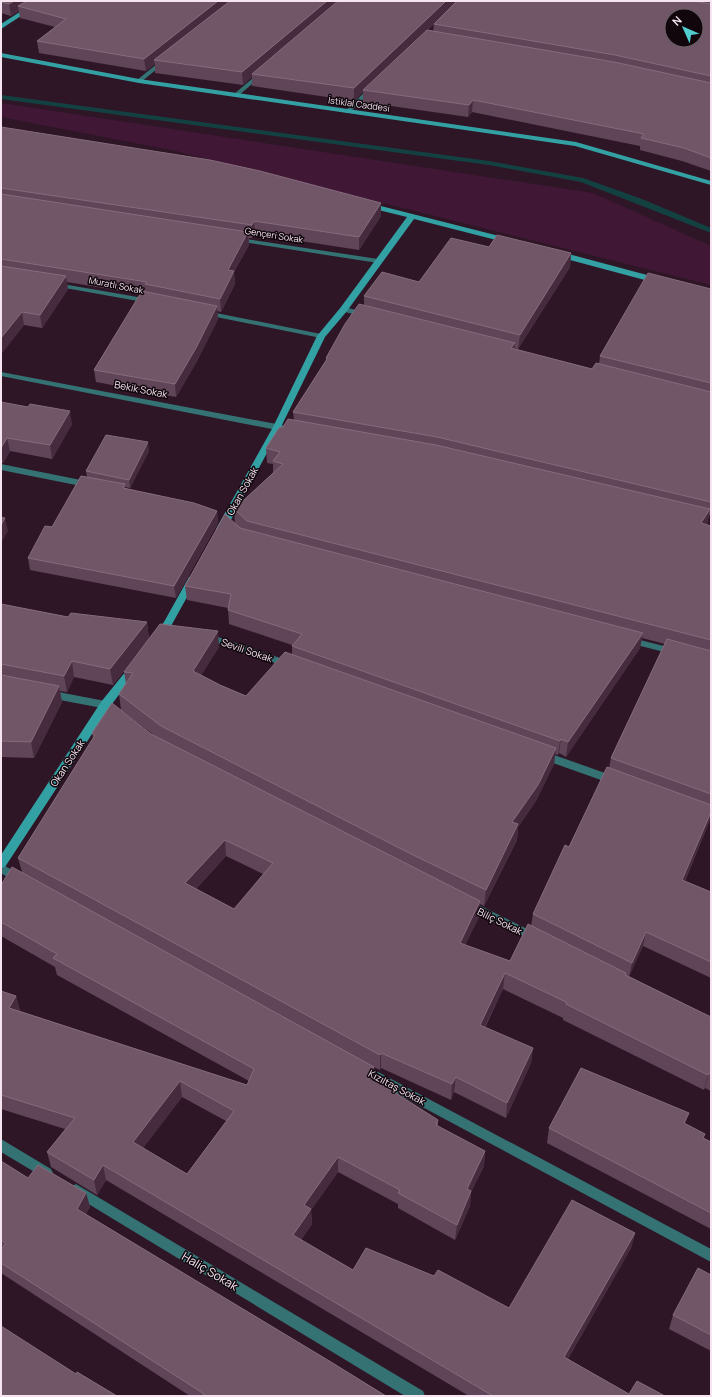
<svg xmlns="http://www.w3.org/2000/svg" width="712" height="1397" viewBox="0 0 712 1397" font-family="Manrope,sans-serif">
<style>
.green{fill:#411736}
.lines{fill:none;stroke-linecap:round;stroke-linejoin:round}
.stream{fill:#134142;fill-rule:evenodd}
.street{fill:#347273;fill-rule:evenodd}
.secondary{fill:#33a1a3;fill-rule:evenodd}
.wall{fill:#5f4557;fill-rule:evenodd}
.shaded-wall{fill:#452b3d}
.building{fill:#705667;stroke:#856c7c;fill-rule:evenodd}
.labels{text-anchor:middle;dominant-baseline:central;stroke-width:3;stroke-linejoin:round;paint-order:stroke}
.far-street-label{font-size:9px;fill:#f6e4f0;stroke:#10060c}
.street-label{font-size:10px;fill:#f6e4f0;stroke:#10060c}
.near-street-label{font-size:12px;fill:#f6e4f0;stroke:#10060c}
</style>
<rect width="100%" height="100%" fill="#2e1627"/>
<!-- green -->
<path class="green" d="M1 103 593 193 711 246V285L176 151 1 117Z"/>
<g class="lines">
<!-- stream -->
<path class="stream" d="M1 95 489 161 583 178 642 199 711 228V233L581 182 489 165 1 99Z"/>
<!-- street -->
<g class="street">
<path d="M163 59 168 60 141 82H137V80Z"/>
<path d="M260 72 265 73 238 96H234V94Z"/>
<path d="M370 87 375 88 349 113H345V111Z"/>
<path d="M233 237 378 259 382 261 378 263 236 241H233Z"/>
<path d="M51 282 149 299 153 301 149 303 54 286 50 284Z"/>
<path d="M341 307H344L368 313 369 315 368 317H365L341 311Z"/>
<path d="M203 311H206L321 334 325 336 321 338 206 315 202 313Z"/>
<path d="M1 372 287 426 291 429 287 432 1 376Z"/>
<path d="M1 464 91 482 95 485 91 488 1 470Z"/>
<path d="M206 633 292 662 294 664 289 668 203 638 201 636 203 634Z"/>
<path d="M628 637 676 649 681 652 676 655 625 642 623 640 625 638Z"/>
<path d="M48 690 105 701 109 702 116 710 115 713 111 714 102 708 44 697 43 694 44 691Z"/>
<path d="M543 751 619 778 620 781 619 784 615 785 539 758 538 755 539 752Z"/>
<path d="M1 864 24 876 25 879 24 882C16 885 8 877 1 873Z"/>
<path d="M467 899 539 935 541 938 539 941 535 943 463 907 461 904 463 901Z"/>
<path d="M363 1064 711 1249V1262L359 1073 357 1069 359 1065Z"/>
<path d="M1 1139 51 1169 53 1173 51 1177 47 1179 43 1177 1 1152Z"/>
<path d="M76 1184 423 1391 425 1396H405L72 1194 70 1190 72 1186Z"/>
</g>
<!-- secondary -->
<g class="secondary">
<path d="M37 1H44L1 29V24Z"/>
<path d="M1 53 139 79 576 142 711 181V185L575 146 139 83 1 57Z"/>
<path d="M366 203H369L511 239 512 241 508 243 414 219 347 311 325 337 281 427 226 529 224 531H218L216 529 273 427 317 336 341 307 407 217 366 207Z"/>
<path d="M555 252H561L662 279 663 281 662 283H656L555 256Z"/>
<path d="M192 576 197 579 171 626 161 638H155L153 636 164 622 189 577Z"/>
<path d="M133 665 136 666 138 669 136 672 109 708 5 867 1 868V855L101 702 130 666Z"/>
</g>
</g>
<!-- wall -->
<g class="wall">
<path d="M1 1H711V171L682 161 640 150V146L472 112 468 117 363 102V92L354 101 252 86V77L243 85 155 73V64L146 71 39 53 37 41 55 27 20 18 19 11 11 16 1 13ZM434 24 433 31 428 30Z"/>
<path d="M1 127 381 216 359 250 255 234 252 238H249V245L234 272 235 284 221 312 217 311 218 319 197 361 176 397 96 382 94 370 140 294 67 282 68 289 42 328 24 325 1 354Z"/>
<path d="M489 247 571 253 570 267 518 349 514 348V349L592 369 599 364 600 356 711 289V516L709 515 707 525 711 526V817L710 820 685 881 711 892V978L643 946 629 976 711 1017V1091L705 1088 704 1090 563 1020V1018L503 989 485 1028 533 1048 531 1063 506 1118 454 1092 451 1100 381 1068 380 1070 374 1067V1080L438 1120V1126L485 1151 484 1166 471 1192 470 1206 455 1240 398 1208V1204L338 1172 311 1210 312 1224 301 1240 353 1270 509 1308 635 1233 631 1248 568 1359 629 1394 665 1396H469L106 1180 97 1195 51 1167 47 1152 65 1129 1 1109V991L16 996 20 1011 247 1085 249 1081 57 975 55 967 1 936V885L22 872 18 858 93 738 92 733 151 734 155 736 121 710 119 694 126 684 124 672 219 647 201 675 220 685 246 696 292 654V645L229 624 228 608 187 600 185 586 235 524 234 509 273 473V464L267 463 266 448 283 427 294 420 293 412 326 361V358L364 305V296L419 282ZM642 638 665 644 611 758 609 768 569 847 533 914 531 926 510 961 465 945 479 917 480 904 484 906 517 840 518 827 536 801 554 764 555 754 558 755 559 753 566 757 640 648ZM226 856 263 874 234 909 196 889ZM182 1097 226 1121 187 1174 143 1148Z"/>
<path d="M1 402 72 424 52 459 10 451 3 463H1Z"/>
<path d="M149 451 130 488 125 487V488L217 511 218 523 176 598 30 570 28 558 52 527 87 477 86 471Z"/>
<path d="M1 604 68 617 147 622 149 639 113 685 74 677 67 692 60 691 62 702 34 758 1 757Z"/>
<path d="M686 1124 703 1138 711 1142V1229L547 1143 549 1128Z"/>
<path d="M1 1161 28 1178 86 1193 90 1207 86 1214 386 1396H190L1 1273Z"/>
<path d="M711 1275V1351L669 1329 673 1315Z"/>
</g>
<!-- shaded-wall -->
<g class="shaded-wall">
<path d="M14 1H34L18 6 19 11 11 16 9 4Z"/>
<path d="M218 1H234L154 60 155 64 146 71 144 59Z"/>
<path d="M327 1H341L252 74V77L243 85 242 72Z"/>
<path d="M446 1H458L365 90H363V92L354 101V88Z"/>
<path d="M473 100 472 112 468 117 469 105Z"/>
<path d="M381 203V216L359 250V237Z"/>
<path d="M254 221 255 234 252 238V225Z"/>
<path d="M248 232 249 245 234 272 235 284 221 312 220 299 228 270Z"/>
<path d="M571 253 570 267 518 349 520 335Z"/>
<path d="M66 276 68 289 42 328 40 315Z"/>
<path d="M217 306 218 319 197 361 176 397 175 384Z"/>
<path d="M22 312 24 325 1 354V338Z"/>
<path d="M515 343 514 356 511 348Z"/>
<path d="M70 411 72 424 52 459 50 445Z"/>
<path d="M7 438 10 451 3 463 1 454V448Z"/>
<path d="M148 442 149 451 130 488 129 480Z"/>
<path d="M710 509 707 524 699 538 701 523Z"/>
<path d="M217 511 218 523 176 598 174 586Z"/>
<path d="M5 518 8 531 1 543V525Z"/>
<path d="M147 622 149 639 113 685 110 669Z"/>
<path d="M218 631 219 647 194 687 193 671Z"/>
<path d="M643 633 640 648 566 757 568 742Z"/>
<path d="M72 661 74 677 67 692 64 676Z"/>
<path d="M59 686 62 702 34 758 31 742Z"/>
<path d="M561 739 559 753 558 755 560 741Z"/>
<path d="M556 748 554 764 536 801 518 827 517 840 484 906 486 890 512 822Z"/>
<path d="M711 812 710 820 679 894 682 880Z"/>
<path d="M225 840 226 856 187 899 185 883Z"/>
<path d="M480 901 479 917 458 959 460 943Z"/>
<path d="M646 932 643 946 629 977 632 963Z"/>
<path d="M505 973 503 989 478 1041 480 1025Z"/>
<path d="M16 996 20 1012 9 1008Z"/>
<path d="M533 1048 531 1063 506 1118 507 1103Z"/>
<path d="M381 1053V1068L380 1070V1055Z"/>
<path d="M374 1067V1082L369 1076Z"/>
<path d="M709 1073 705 1088 704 1090 708 1075Z"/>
<path d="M456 1077 454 1092 451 1100 452 1084Z"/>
<path d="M180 1081 182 1097 136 1157 133 1142Z"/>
<path d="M689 1113 684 1128V1123Z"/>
<path d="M485 1151 484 1166 471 1192 470 1206 455 1240 457 1225 467 1189Z"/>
<path d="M338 1157V1172L311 1210 312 1224 294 1250 293 1235 304 1205Z"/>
<path d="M103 1165 106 1180 97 1195 94 1180Z"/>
<path d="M86 1193 90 1207 81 1223 77 1209Z"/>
<path d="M635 1233 631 1248 561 1371 564 1357Z"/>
</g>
<!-- building -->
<g class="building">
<path d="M1 1H14L9 4 1 2Z"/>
<path d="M27 1H218L144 59 37 41 66 19 18 6Z"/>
<path d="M230 1H327L242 72 154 60Z"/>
<path d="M338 1H446L354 88 252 74Z"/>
<path d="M457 1H692L711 4V76L615 55 434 24ZM672 16H696V40H672Z"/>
<path d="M427 30 614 62 711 83V158L684 148 641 138 644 134 473 100 469 105 363 90Z"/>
<path d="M1 127 210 160 260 171 381 203 359 237 254 221 252 225 1 188Z"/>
<path d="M1 194 248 232 228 270 234 271 220 299 145 284 147 282 1 259Z"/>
<path d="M497 235 571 253 520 335 364 296 382 272 419 282 451 238 489 247Z"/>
<path d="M1 266 66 276 40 315 22 312 1 338Z"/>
<path d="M648 273 711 289V383L600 356Z"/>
<path d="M142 291 217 306 196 348 175 384 94 370Z"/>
<path d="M359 304 515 343 511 348 592 369 596 363 711 392V502L437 437 293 412 327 359 326 358 345 324Z"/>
<path d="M1 402 28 407 30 404 70 411 50 445 7 438 1 448Z"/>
<path d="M288 419 436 445 710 509 701 523 711 526V640L247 521 234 509 283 464 273 461 280 452 266 448 279 428 283 427Z"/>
<path d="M106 435 148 442 129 480 86 471Z"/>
<path d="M81 476 125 484 123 488 194 503 217 511 174 586 28 558 45 526 52 527Z"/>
<path d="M225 514 240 528 643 633 568 742 561 739 560 741 292 646 302 634 228 610 231 594 185 586Z"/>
<path d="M1 517 5 518 1 525Z"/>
<path d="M1 604 68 617 71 613 147 622 110 669 72 661 64 676 1 664Z"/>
<path d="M160 624 218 631 193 671 220 685 246 696 285 652 556 748 538 785 512 822 518 824 486 890 413 855 161 726 119 694 133 673 124 672Z"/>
<path d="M667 639 711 651V794L611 758Z"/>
<path d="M1 675 59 686 31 742 1 741Z"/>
<path d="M112 703 151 734 480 901 460 943 510 961 528 924 626 973 625 975 711 1017V1074L709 1073 708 1075 566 1004V1002L505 973 480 1025 533 1048 507 1103 456 1077 452 1084 381 1053 380 1055 18 858 95 735 92 733ZM225 840 273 863 234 909 185 883Z"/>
<path d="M607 767 711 805V812L682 880 711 892V962L646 932 632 963 533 914 565 845 569 847Z"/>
<path d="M12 867 374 1067 369 1076 438 1120 436 1125 485 1151 467 1189 471 1191 457 1225 398 1193 400 1190 338 1157 304 1205 311 1209 293 1235 353 1270 366 1248 434 1276 438 1270 509 1308 572 1200 635 1233 564 1357 629 1394 637 1381 665 1396H493L103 1165 94 1180 47 1152 75 1118 1 1095V991L16 996 9 1008 247 1085 254 1069 53 958 57 954 1 922V885ZM180 1081 234 1111 187 1174 133 1142Z"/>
<path d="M581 1068 689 1113 684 1123 705 1134 703 1138 711 1142V1213L549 1128Z"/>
<path d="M1 1161 28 1178 38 1165 86 1193 77 1209 331 1362 386 1396H203L204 1394 1 1263V1250L6 1243 1 1240Z"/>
<path d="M698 1268 711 1275V1335L673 1315Z"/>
<path d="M1 1326 76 1374 77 1372 117 1396H1Z"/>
</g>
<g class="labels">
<!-- far-street labels -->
<g class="far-street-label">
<text transform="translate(359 104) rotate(8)">İstiklal Caddesi</text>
<text transform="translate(274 235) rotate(9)">Gençeri Sokak</text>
<text transform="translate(116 285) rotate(11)">Muratlı Sokak</text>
</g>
<!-- street labels -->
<g class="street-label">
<text transform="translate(141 389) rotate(11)">Bekik Sokak</text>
<text transform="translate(242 491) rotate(-61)">Okan Sokak</text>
<text transform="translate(247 650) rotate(19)">Sevili Sokak</text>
<text transform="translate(67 763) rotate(-57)">Okan Sokak</text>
<text transform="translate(500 921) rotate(26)">Biliç Sokak</text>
<text transform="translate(397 1087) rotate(28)">Kızıltaş Sokak</text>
</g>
<!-- near-street labels -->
<g class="near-street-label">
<text transform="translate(210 1271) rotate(31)">Haliç Sokak</text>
</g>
</g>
<!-- border -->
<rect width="712" height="1397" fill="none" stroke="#f6e4f0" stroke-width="4"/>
<!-- north arrow -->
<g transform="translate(684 28) rotate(315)"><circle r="19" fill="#10060c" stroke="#6c5f67"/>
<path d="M0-3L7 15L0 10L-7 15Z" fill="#52cdcf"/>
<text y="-6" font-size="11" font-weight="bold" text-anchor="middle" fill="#f6e4f0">N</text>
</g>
</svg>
